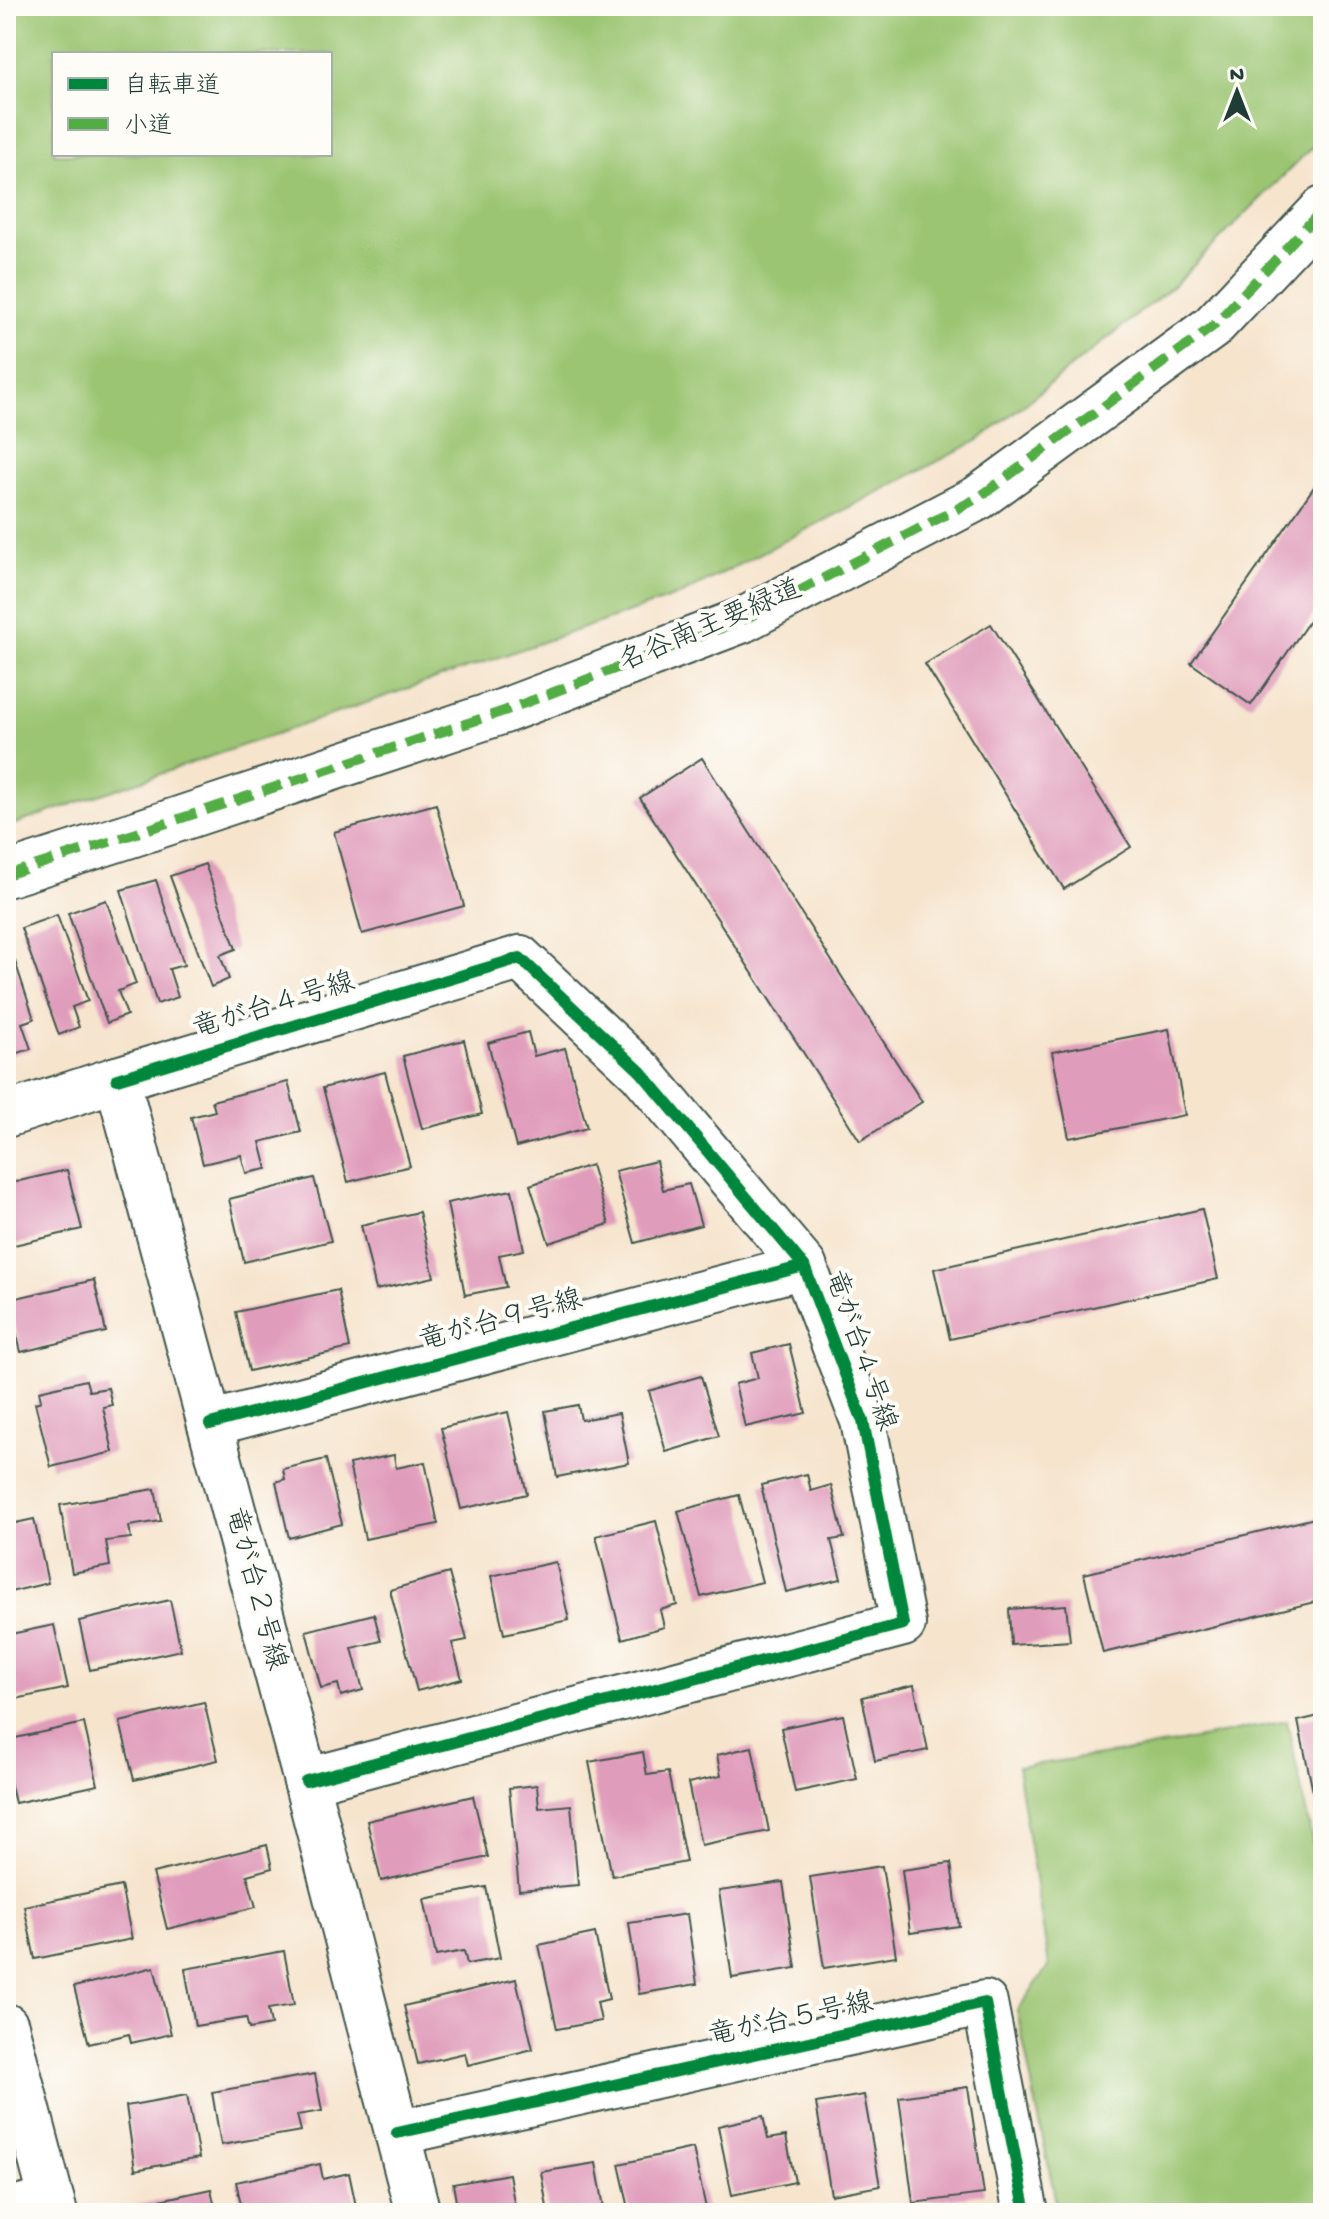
<svg xmlns="http://www.w3.org/2000/svg" width="1329" height="2219" viewBox="0 0 1329 2219" font-family="'Gochi Hand','Klee One',sans-serif">
<style>
.green{fill:#9bc572;stroke:#5d8153;stroke-width:2;fill-rule:evenodd}
.building{fill:#e09cbb}
.lines{fill:none;stroke-linecap:round;stroke-linejoin:round}
.minor-casing{stroke:#3f564b;stroke-width:48}
.minor{stroke:#fff;stroke-width:44}
.quiet{stroke:#52ad45;stroke-width:10;stroke-dasharray:20 10;stroke-linecap:butt}
.cycleway-casing{stroke:#fdfcf7;stroke-width:17}
.cycleway{stroke:#00873e;stroke-width:12}
.labels{text-anchor:middle;dominant-baseline:central;stroke-width:8;stroke-linejoin:round;paint-order:stroke}
.street-label{font-size:28px;fill:#1f3d34;stroke:#fdfcf7}
</style>
<rect width="100%" height="100%" fill="#fdfcf7"/>
<filter id="ink" filterUnits="userSpaceOnUse"><feTurbulence type="fractalNoise" baseFrequency=".0125" numOctaves="2"/><feDisplacementMap in="SourceGraphic" scale="16" xChannelSelector="R" yChannelSelector="G"/><feConvolveMatrix kernelMatrix="1 2 1 2 8 2 1 2 1" color-interpolation-filters="sRGB"/></filter>
<filter id="wash" filterUnits="userSpaceOnUse"><feTurbulence type="fractalNoise" baseFrequency=".006" numOctaves="4" result="noise"/><feDisplacementMap in="SourceGraphic" scale="32" xChannelSelector="R" yChannelSelector="G"/><feGaussianBlur stdDeviation="1.8" result="paint"/><feColorMatrix in="noise" values="0 0 0 0 0 0 0 0 0 0 0 0 0 0 0 0 0 1.4 0 .05"/><feComposite in="paint" operator="in"/></filter>
<g filter="url(#wash)">
<rect width="100%" height="100%" fill="#f6e4cd"/>
<!-- green -->
<g class="green">
<path d="M8 6H1323V136L1172 287 979 440 682 594 6 827V7ZM54 54H330V154H54Z"/>
<path d="M1287 1721 1323 1892V2213H1058L1017 2011 1049 1965 1017 1767 1150 1748Z"/>
</g>
<g id="blocks">
<!-- building -->
<g class="building">
<path d="M1323 474V601L1251 705 1191 663Z"/>
<path d="M991 624 1131 847 1064 889 925 664Z"/>
<path d="M702 758 922 1102 860 1141 640 798Z"/>
<path d="M436 804 464 906 362 934 334 832Z"/>
<path d="M205 864 236 949 220 955 229 979 211 987 170 876Z"/>
<path d="M156 880 184 965 169 969 178 997 157 1004 121 890Z"/>
<path d="M106 900 136 984 118 991 127 1015 107 1023 68 913Z"/>
<path d="M57 915 88 1001 72 1007 79 1027 59 1035 21 928Z"/>
<path d="M7 937 34 1019 22 1023 31 1049 7 1056Z"/>
<path d="M1169 1029 1185 1115 1069 1138 1052 1052Z"/>
<path d="M528 1032 534 1056 565 1048 587 1128 516 1147 488 1043Z"/>
<path d="M464 1040 482 1114 422 1129 403 1056Z"/>
<path d="M385 1072 410 1166 348 1182 323 1088Z"/>
<path d="M288 1082 301 1132 260 1142 267 1169 246 1173 241 1155 203 1164 191 1117 215 1111 212 1101Z"/>
<path d="M656 1161 663 1190 689 1184 701 1225 635 1243 615 1171Z"/>
<path d="M591 1165 609 1224 549 1243 530 1185Z"/>
<path d="M67 1170 82 1229 6 1247V1184Z"/>
<path d="M314 1178 331 1241 244 1262 229 1199Z"/>
<path d="M512 1190 524 1250 499 1255 506 1287 465 1295 447 1203Z"/>
<path d="M1202 1209 1218 1279 950 1339 934 1269Z"/>
<path d="M419 1212 434 1277 376 1290 361 1225Z"/>
<path d="M94 1280 106 1332 21 1352 8 1300Z"/>
<path d="M338 1290 350 1348 249 1371 236 1312Z"/>
<path d="M789 1344 806 1413 745 1427 735 1384 758 1378 752 1353Z"/>
<path d="M701 1376 719 1436 666 1452 649 1391Z"/>
<path d="M86 1380 89 1391 108 1388 112 1405 103 1407 113 1452 51 1467 35 1403 41 1401 39 1391Z"/>
<path d="M578 1405 581 1420 619 1413 629 1463 557 1477 545 1411Z"/>
<path d="M508 1412 527 1494 461 1509 441 1428Z"/>
<path d="M394 1455 396 1468 425 1462 438 1524 365 1539 349 1464Z"/>
<path d="M326 1459 342 1524 289 1538 276 1482 285 1479 283 1469Z"/>
<path d="M807 1474 811 1491 831 1485 844 1538 831 1540 841 1579 786 1592 761 1485Z"/>
<path d="M155 1489 161 1521 129 1526 131 1538 106 1541 110 1566 72 1573 60 1505Z"/>
<path d="M739 1495 762 1582 701 1597 678 1511Z"/>
<path d="M1323 1516V1600L1103 1653 1084 1574Z"/>
<path d="M34 1519 48 1583 6 1593V1525Z"/>
<path d="M656 1521 677 1605 660 1610 664 1627 622 1639 596 1536Z"/>
<path d="M556 1562 569 1620 504 1634 491 1576Z"/>
<path d="M449 1573 467 1640 452 1643 462 1679 417 1691 390 1590Z"/>
<path d="M170 1600 181 1650 90 1670 79 1621Z"/>
<path d="M1066 1605 1070 1641 1011 1645 1009 1609Z"/>
<path d="M374 1614 381 1641 352 1648 363 1690 341 1696 338 1684 321 1688 306 1631Z"/>
<path d="M54 1625 68 1688 6 1701V1635Z"/>
<path d="M914 1685 928 1750 875 1761 862 1697Z"/>
<path d="M204 1702 218 1760 134 1780 120 1722Z"/>
<path d="M843 1715 857 1779 795 1792 781 1728Z"/>
<path d="M1323 1715V1833L1322 1834 1298 1721Z"/>
<path d="M84 1723 98 1785 15 1803 6 1765V1740Z"/>
<path d="M752 1747 769 1831 701 1845 688 1783 721 1776 717 1755Z"/>
<path d="M643 1752 647 1775 668 1772 686 1862 612 1876 589 1762Z"/>
<path d="M537 1785 539 1808 571 1805 578 1885 519 1890 509 1788Z"/>
<path d="M473 1796 488 1857 381 1881 367 1821Z"/>
<path d="M267 1845 272 1868 247 1875 256 1907 167 1929 153 1873Z"/>
<path d="M951 1863 959 1926 910 1933 902 1870Z"/>
<path d="M882 1866 896 1956 824 1968 810 1877Z"/>
<path d="M783 1882 796 1968 732 1978 719 1891Z"/>
<path d="M121 1886 132 1939 35 1959 24 1906Z"/>
<path d="M486 1887 500 1958 467 1964 464 1951 436 1956 424 1899Z"/>
<path d="M687 1914 697 1984 639 1994 629 1923Z"/>
<path d="M595 1933 609 1999 597 2002 601 2021 557 2029 539 1945Z"/>
<path d="M284 1951 294 2005 268 2009 271 2025 249 2029 246 2018 195 2026 185 1969Z"/>
<path d="M154 1967 171 2034 131 2043 129 2034 89 2044 74 1987Z"/>
<path d="M516 1979 533 2049 468 2065 465 2053 418 2064 404 2006Z"/>
<path d="M315 2074 322 2111 297 2115 301 2131 221 2145 212 2092Z"/>
<path d="M968 2087 984 2194 913 2203 899 2097Z"/>
<path d="M187 2095 199 2158 135 2170 126 2106Z"/>
<path d="M864 2095 880 2186 831 2195 816 2103Z"/>
<path d="M763 2116 768 2139 786 2136 795 2182 732 2195 718 2126Z"/>
<path d="M693 2148 707 2213H630L619 2164Z"/>
<path d="M596 2163 605 2213H548L541 2172Z"/>
<path d="M320 2164 323 2179 349 2173 356 2206 345 2209 346 2213H243L236 2182Z"/>
<path d="M509 2174 516 2213H458L453 2184Z"/>
<path d="M211 2189 216 2213H133L132 2206Z"/>
</g>
</g>
</g>
<g filter="url(#ink)">
<use href="#blocks" fill-opacity="0" stroke="#3f564b" stroke-width="2"/>
<g class="lines">
<defs>
<g id="minor">
<path d="M6 875 140 832 504 711 743 620 978 498 1212 327 1323 209"/>
<path d="M117 1079 520 958 641 1072 804 1266 863 1421 903 1624 306 1781"/>
<path d="M6 1115 117 1079 306 1781 418 2213"/>
<path d="M210 1424 804 1266"/>
<path d="M6 2026 55 2213"/>
<path d="M397 2133 985 2003 1026 2213"/>
<path d="M6 2211 52 2201"/>
</g>
</defs>
<!-- minor casing -->
<use href="#minor" class="minor-casing"/>
<!-- minor -->
<use href="#minor" class="minor"/>
<!-- quiet -->
<path class="quiet" d="M6 875 140 832 504 711 743 620 978 498 1212 327 1323 209"/>
<defs>
<g id="cycleway">
<path d="M117 1079 520 958 641 1072 804 1266 863 1421 903 1624 306 1781"/>
<path d="M210 1424 804 1266"/>
<path d="M397 2133 985 2003 1026 2213"/>
</g>
</defs>
<!-- cycleway casing -->
<use href="#cycleway" class="cycleway-casing"/>
<!-- cycleway -->
<use href="#cycleway" class="cycleway"/>
</g>
</g>
<g class="labels">
<!-- street labels -->
<g class="street-label">
<text transform="translate(711 627) rotate(-23)">名谷南主要緑道</text>
<text transform="translate(274 1007) rotate(-17)">竜が台４号線</text>
<text transform="translate(501 1322) rotate(-15)">竜が台９号線</text>
<text transform="translate(859 1351) rotate(71)">竜が台４号線</text>
<text transform="translate(254 1589) rotate(75)">竜が台２号線</text>
<text transform="translate(791 2021) rotate(-12)">竜が台５号線</text>
</g>
</g>
<!-- margin -->
<rect width="1329" height="2219" fill="none" stroke="#fdfcf7" stroke-width="32"/>
<!-- legend -->
<rect x="52" y="52" width="280" height="104" fill="#fdfcf7" stroke="#a4b0a9" stroke-width="2"/>
<rect x="68" y="78" width="40" height="12" fill="#00873e" stroke="#a4b0a9" stroke-width="2"/>
<text x="124" y="92" font-size="24" fill="#1f3d34">自転車道</text>
<rect x="68" y="118" width="40" height="12" fill="#52ad45" stroke="#a4b0a9" stroke-width="2"/>
<text x="124" y="132" font-size="24" fill="#1f3d34">小道</text>
<!-- north arrow -->
<g transform="translate(1237 92)" stroke="#fdfcf7" stroke-width="6" paint-order="stroke">
<path d="M0-6L14 30L0 20L-14 30Z" fill="#1f3d34"/>
<text y="-12" font-size="22" font-weight="bold" text-anchor="middle" fill="#1f3d34">N</text>
</g>
</svg>
